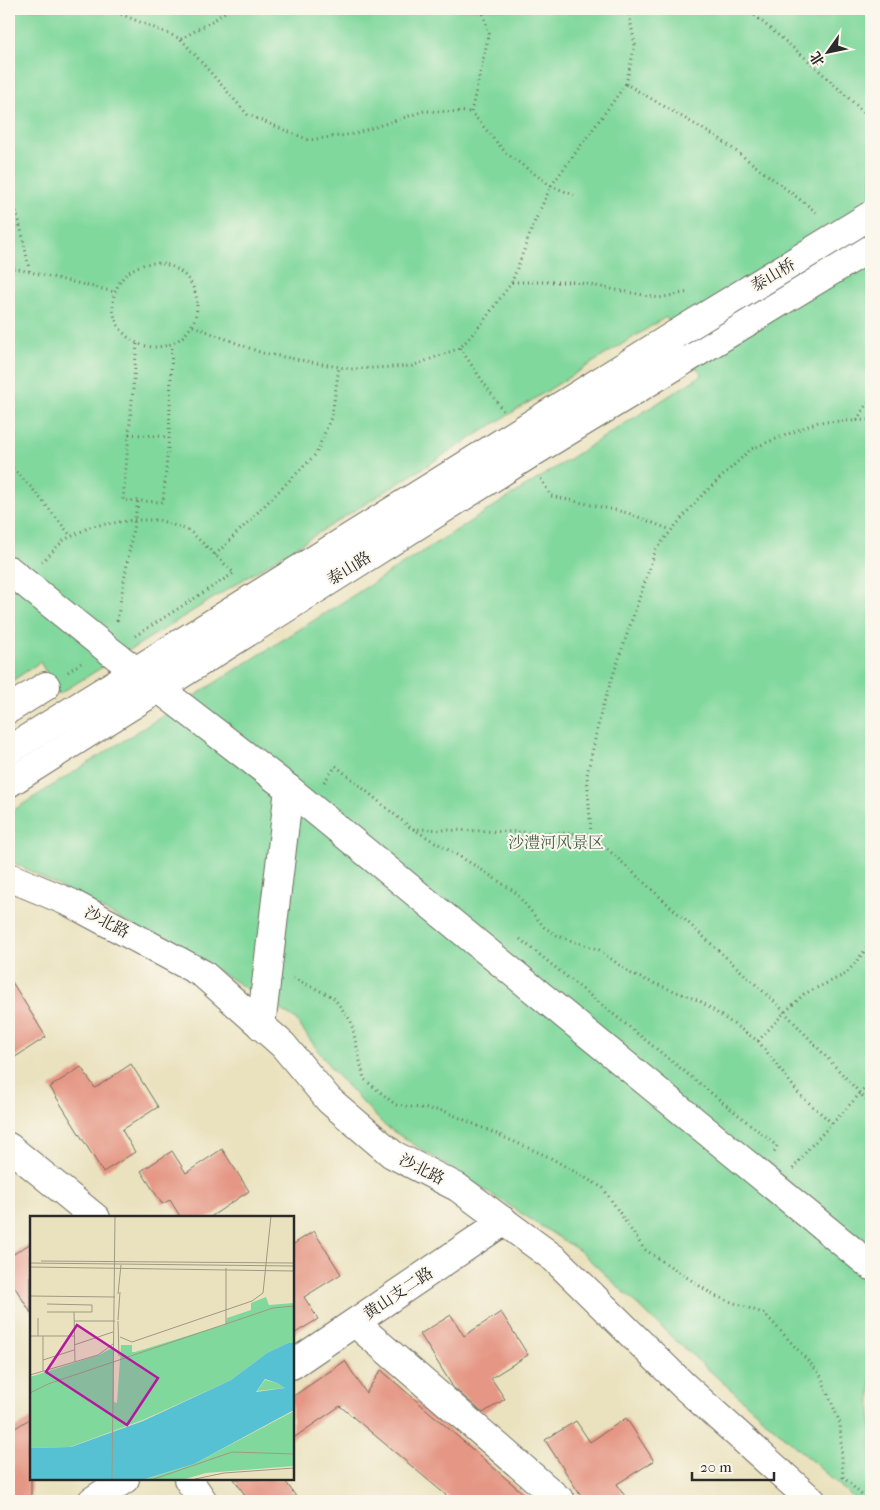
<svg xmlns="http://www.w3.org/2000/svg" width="880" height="1510" viewBox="0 0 880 1510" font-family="'IM FELL French Canon','Noto Serif SC',serif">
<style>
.green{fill:#81d89d;stroke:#568264}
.building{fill:#e59684}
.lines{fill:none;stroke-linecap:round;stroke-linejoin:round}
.street-casing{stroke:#6e6b5f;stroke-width:30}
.secondary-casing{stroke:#6e6b5f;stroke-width:30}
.primary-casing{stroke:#6e6b5f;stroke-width:30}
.path{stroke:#6e6b5f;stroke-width:3;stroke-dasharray:1 4;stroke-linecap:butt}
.street{stroke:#fff;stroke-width:28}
.secondary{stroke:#fff;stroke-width:28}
.primary{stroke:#fff;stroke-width:28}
.primary-bridge-casing{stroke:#6e6b5f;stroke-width:30;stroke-linecap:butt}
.primary-bridge{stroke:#fff;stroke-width:28}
.labels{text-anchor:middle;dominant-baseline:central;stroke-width:4;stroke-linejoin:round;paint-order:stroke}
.street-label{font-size:16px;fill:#2b2b2b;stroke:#fbf7ec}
.park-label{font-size:16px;fill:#455f4d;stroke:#fbf7ec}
.inset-road{fill:none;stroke:#9e9984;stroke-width:1}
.view{fill:#b5179e;fill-opacity:0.15;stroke:#b5179e;stroke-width:2.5}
.inset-edge{fill:none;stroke:#2b2b2b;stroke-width:2.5}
</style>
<rect width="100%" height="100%" fill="#fbf7ec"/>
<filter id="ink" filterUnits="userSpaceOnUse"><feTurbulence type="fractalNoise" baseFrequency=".02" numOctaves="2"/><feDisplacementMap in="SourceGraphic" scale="10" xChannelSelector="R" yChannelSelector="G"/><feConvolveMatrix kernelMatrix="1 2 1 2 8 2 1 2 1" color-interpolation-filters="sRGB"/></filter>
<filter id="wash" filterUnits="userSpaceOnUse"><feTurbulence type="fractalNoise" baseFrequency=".0096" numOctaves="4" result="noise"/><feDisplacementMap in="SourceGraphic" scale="20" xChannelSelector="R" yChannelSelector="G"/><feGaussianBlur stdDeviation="1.12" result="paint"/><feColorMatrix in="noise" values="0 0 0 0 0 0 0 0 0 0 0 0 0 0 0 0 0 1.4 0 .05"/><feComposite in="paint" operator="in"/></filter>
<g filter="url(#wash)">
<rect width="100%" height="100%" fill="#eae2bf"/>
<!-- green -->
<path class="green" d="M9 9H871V1501H857L676 1341 580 1251 385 1126 333 1071 295 1019 210 966 9 860V813L702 375 682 346 666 317 59 694 40 662 9 683Z"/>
<g id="blocks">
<!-- building -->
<g class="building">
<path d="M9 977 46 1037 9 1061Z"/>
<path d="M131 1064 158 1107 122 1130 135 1152 103 1172 50 1087 81 1067 95 1088Z"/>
<path d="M222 1149 249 1191 209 1218H181L170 1200 162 1204 141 1171 172 1151 186 1173Z"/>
<path d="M314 1231 341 1274 304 1297 318 1319 292 1335V1245Z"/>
<path d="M31 1243V1313L9 1278V1257Z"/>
<path d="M501 1312 528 1355 491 1378 505 1399 483 1413 453 1387 420 1334 451 1315 464 1336Z"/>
<path d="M345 1361 366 1393 381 1370 532 1501H453L340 1406 292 1439V1397Z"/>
<path d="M31 1418V1501H9V1432Z"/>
<path d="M626 1418 654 1461 617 1484 628 1501H584L545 1440 576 1421 590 1442Z"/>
<path d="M234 1479H284L299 1501H249Z"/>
</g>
</g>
</g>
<g filter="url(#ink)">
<use href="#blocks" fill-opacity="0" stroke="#6e6b5f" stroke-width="1"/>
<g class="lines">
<defs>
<g id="street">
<path d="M9 570 106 648 289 789 871 1266"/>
<path d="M9 1147 96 1218"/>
<path d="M355 1323 561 1501"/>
<path d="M292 1365 504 1221"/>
<path d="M188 1479 203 1501"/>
<path d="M92 1501 125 1479"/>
</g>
<g id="secondary">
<path d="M9 709 46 686"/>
<path d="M9 877 71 903 203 974 283 1045 329 1100 392 1154 457 1187 555 1259 683 1385 812 1501"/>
<path d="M261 1026 289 789"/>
</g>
<g id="primary">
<path d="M9 750 676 334"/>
<path d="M9 783 527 456 871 247"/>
</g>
</defs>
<!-- street casing -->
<use href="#street" class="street-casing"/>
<!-- secondary casing -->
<use href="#secondary" class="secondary-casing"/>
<!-- primary casing -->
<use href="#primary" class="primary-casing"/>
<!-- path -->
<g class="path">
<path d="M97 9 111 10 181 39 248 115 309 140 354 134 424 111 471 112"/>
<path d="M482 9 489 34 471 112 506 153 551 186 574 195"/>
<path d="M747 9 810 62 871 119"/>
<path d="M181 39 217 18 229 9"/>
<path d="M626 84 635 45 628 9"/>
<path d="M9 198C19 208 26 256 30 273"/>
<circle cx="155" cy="305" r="42"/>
<path d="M9 267 115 292"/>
<path d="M512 282H575L659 298 689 292"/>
<path d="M193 326 262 353 350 369 412 366 460 348 482 323 512 282 534 223 551 186 626 84 720 139 819 214"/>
<path d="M137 344 123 500 163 502 169 437 172 345"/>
<path d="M460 348 503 411"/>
<path d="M857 420 866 405 871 401"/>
<path d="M129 434 169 437"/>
<path d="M9 465 32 488 71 536"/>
<path d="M541 479 551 496 628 513 671 530"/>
<path d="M215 555 316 454 332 415 339 367"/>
<path d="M42 562 64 540 92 526 134 520H159L190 531 234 573 135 636"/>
<path d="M117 621 138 501"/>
<path d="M68 672 81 663"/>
<path d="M324 782 336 766 412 829 591 834 777 1004 871 1105"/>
<path d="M413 829 479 868 515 892 544 927 558 936 599 950 633 975 700 1001 758 1041 800 1095 832 1123"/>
<path d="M591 834 587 775 602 708 656 549 697 500 751 449 818 422 871 420"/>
<path d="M520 939 777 1146 774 1152"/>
<path d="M293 978 333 997 351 1021 364 1079 396 1105 444 1111 549 1157 603 1188 644 1249 715 1296 765 1314 820 1374 840 1423 843 1477 868 1501"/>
<path d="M758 1041 784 1013 804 994 846 974 871 943"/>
<path d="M793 1169 809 1148 871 1082"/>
</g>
<!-- street -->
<use href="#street" class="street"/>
<!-- secondary -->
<use href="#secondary" class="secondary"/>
<!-- primary -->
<use href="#primary" class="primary"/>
<defs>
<path id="primary-bridge" d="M676 334 871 215"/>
</defs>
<!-- primary-bridge casing -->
<use href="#primary-bridge" class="primary-bridge-casing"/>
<!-- primary-bridge -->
<use href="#primary-bridge" class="primary-bridge"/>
</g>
</g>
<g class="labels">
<!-- street labels -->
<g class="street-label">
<text transform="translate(773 275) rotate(-31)">泰山桥</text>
<text transform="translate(349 568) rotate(-32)">泰山路</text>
<text transform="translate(107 922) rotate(28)">沙北路</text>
<text transform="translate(422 1169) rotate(27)">沙北路</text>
<text transform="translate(398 1293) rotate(-34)">黄山支二路</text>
</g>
<!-- park labels -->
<g class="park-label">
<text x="556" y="842">沙澧河风景区</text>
</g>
</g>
<!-- overview -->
<g transform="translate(30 1216)">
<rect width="264" height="264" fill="#eae2bf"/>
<path d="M236 81 239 89 264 87V127H258L237 137 201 164 113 204 40 231 0 232V161L69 139 84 131V186L87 187 91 129H102V136H105L196 108 197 102 221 94V87ZM235 164 247 167 255 172 227 175ZM264 195V250L176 257 155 263H116L164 248Z" fill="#81d89d"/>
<path d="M258 127H264V194L164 248 115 263H0V232L41 231 113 205 201 164 237 137ZM235 163 247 167 255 172 226 176Z" fill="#57c1d4" fill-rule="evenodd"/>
<path class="inset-road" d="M11 45 264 47M0 47 264 50M0 51 264 55M233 77 241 0M88 78 91 49M0 80 85 81M17 88 62 89V96H17M44 96 45 146M88 104 90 76M44 105H85M88 105 89 140M196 109V52M0 120H44M8 120V102M90 121 102 126 222 85 233 77M44 129 83 116M13 144 44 134M13 155V120M0 159 68 139 83 128M0 177 18 168 243 92 264 90M82 263 85 0M124 263 202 236 264 238M165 263 194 257 264 252"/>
<path class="view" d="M47 109 128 162 97 209 16 156Z"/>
<rect width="264" height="264" class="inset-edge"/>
</g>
<!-- margin -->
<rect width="880" height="1510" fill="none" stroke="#fbf7ec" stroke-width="30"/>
<!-- north arrow -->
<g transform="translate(828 52) rotate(237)" stroke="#fbf7ec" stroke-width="4" paint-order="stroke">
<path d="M0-4L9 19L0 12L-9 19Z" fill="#2b2b2b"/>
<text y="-8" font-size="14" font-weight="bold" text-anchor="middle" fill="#2b2b2b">北</text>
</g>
<!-- scale -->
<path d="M692 1472v8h82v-8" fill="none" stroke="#2b2b2b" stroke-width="2.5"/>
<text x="700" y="1472" font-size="15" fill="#2b2b2b" stroke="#fbf7ec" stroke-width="4" paint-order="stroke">20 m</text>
</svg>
